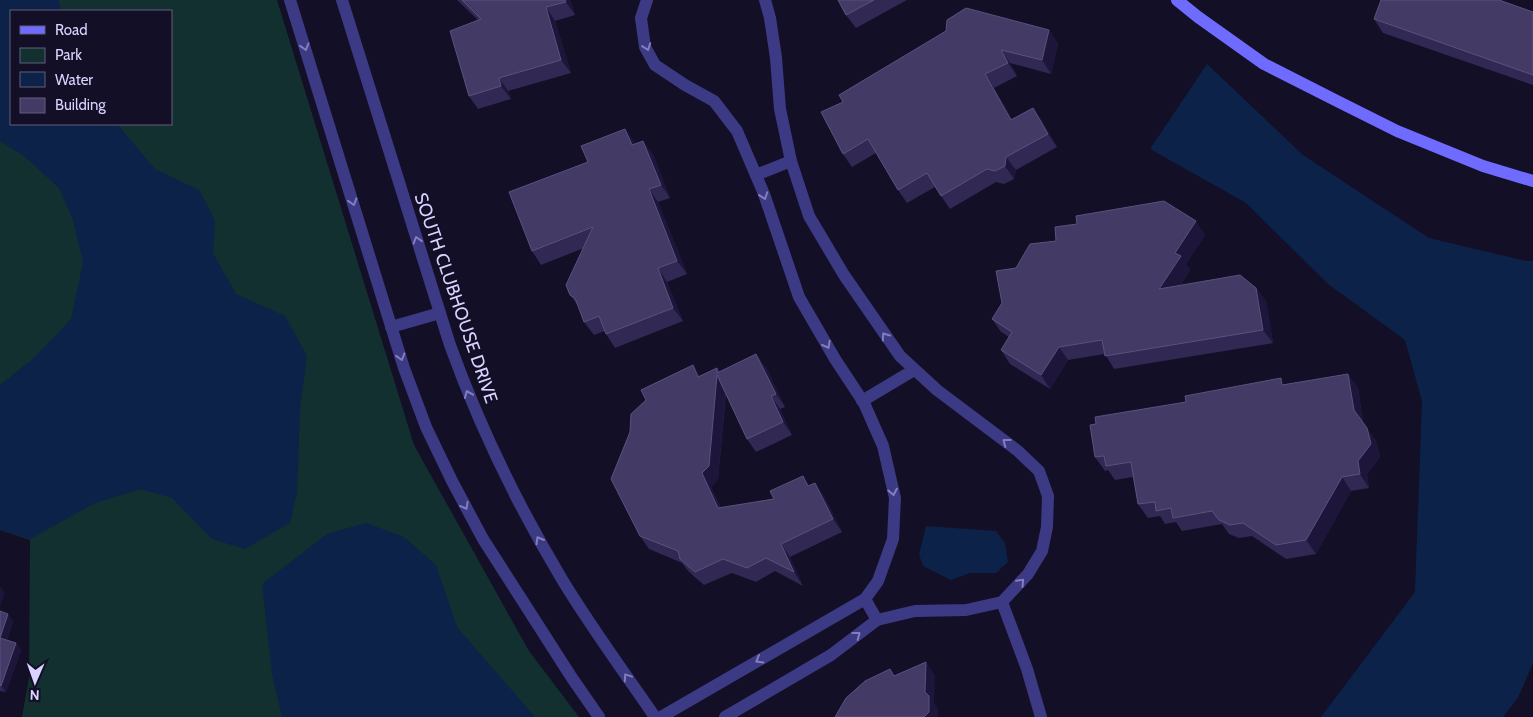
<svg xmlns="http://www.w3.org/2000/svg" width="1533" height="717" viewBox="0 0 1533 717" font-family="Cabin,sans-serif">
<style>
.green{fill:#12302f;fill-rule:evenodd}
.water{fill:#0c2248}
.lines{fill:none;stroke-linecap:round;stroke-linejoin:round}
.lane{stroke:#3d3a85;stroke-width:12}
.street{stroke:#3d3a85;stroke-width:12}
.secondary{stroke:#6f6bff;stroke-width:12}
.wall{fill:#312854}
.shaded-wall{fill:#1d163a}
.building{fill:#433a66;stroke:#5a527e}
.oneway{stroke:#837fbc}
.labels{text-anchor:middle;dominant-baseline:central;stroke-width:4;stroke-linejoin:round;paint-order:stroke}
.street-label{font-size:18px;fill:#d9d4ff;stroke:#130f26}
</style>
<rect width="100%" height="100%" fill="#130f26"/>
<!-- green -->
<path class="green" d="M0 0H277L414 445 529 651 579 717H22L29 678 30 540 0 530ZM11 11H171V124H11Z"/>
<!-- water -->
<g class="water">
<path d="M0 0H58L62 11H11V124H117L155 169 199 190 215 220 213 253 236 294 285 316 307 356 300 409 297 493 290 523 245 549 212 539 172 498 141 489 95 503 30 539 0 530V385L35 357 71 319 83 262 73 220 59 188 24 156 0 141Z"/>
<path d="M1207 64 1303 155 1429 238 1526 261H1533V663L1518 698 1503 717H1321L1415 592 1422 401 1405 340 1328 284 1246 203 1150 149Z"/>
<path d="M366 523 404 537 436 565 457 627 535 717H282L272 674 262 584 327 534Z"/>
<path d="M926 526 996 531 1005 543 1008 562 996 573H970L951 580 923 566 919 555Z"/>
</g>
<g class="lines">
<!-- lane -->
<g class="lane">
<path d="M756 175 791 161"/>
<path d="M391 327 440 313"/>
<path d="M862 401 914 370"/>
<path d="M865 599 877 620"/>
</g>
<!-- street -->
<g class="street">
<path d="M290 0 404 368 426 427 452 481 483 539 572 678 599 717"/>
<path d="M342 0 450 345C480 428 518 506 563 581 591 627 624 672 655 717"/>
<path d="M647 0 641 18 645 47 655 65 685 85 714 101 737 131 764 194 799 297 835 359 864 403 883 446 895 498 893 539 878 581 865 599 661 717"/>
<path d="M1002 602 1027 669 1041 717"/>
<path d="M725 717 831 655 877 620 915 611 966 610 1002 602 1028 574 1042 551 1047 527 1048 496 1039 471 1018 451 937 390 900 356 844 275 809 216 791 161 780 109 776 58 770 18 765 0"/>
</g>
<!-- secondary -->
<path class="secondary" d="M1177 0 1198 17 1264 64 1337 101 1397 131 1483 166 1533 181"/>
</g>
<!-- wall -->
<g class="wall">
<path d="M457 0H570L575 15 555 21 571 73 508 91 511 99 478 109 469 96 478 20Z"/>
<path d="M838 0H907L856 28 846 15Z"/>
<path d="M1533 12V85L1383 33 1374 19Z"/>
<path d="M1049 30 1058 44 1051 74 1010 63 1017 76 994 88 1012 119 1033 108 1042 121 1057 147 1016 170 1014 179 1004 184 996 182 950 209 935 187 907 203 898 190 876 153 852 167 843 154 821 112Z"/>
<path d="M635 142V144L653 154 670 198 658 202 687 274 667 282 683 321 615 348 606 334 605 331 594 335 584 322 579 307 570 295 584 248 541 265 532 251 588 162Z"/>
<path d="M1077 224 1205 235 1186 264 1190 270 1180 286 1256 288 1266 301 1273 343 1114 369 1105 354 1068 360 1050 389 1010 364 1001 350 1009 337 1001 332 992 319 1002 303 1016 268 1056 241Z"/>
<path d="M693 365 700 376 717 368 720 372 766 367 785 407 780 409 792 435 756 452 747 439 726 394 718 479 711 487 721 508 774 499 810 485 824 496 842 532 790 557 803 586 775 571 756 582 732 573 704 585 689 572 682 563 649 549 640 536Z"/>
<path d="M1285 384 1358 387 1363 423 1376 441 1380 457 1367 474 1369 488 1351 491 1316 554 1286 559 1252 536 1239 538 1229 534 1222 524 1182 531 1176 522 1165 524 1160 516 1148 518 1138 504 1133 477 1115 480 1108 470 1105 471 1095 457Z"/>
<path d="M0 611 13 621 7 640 16 643 21 650 6 692 0 691Z"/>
</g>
<!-- shaded-wall -->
<g class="shaded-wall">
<path d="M565 0H570L575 15 566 2Z"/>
<path d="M546 7 555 21 571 73 561 60Z"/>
<path d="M1049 30 1058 44 1051 74 1042 60Z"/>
<path d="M1001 50 1010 63 1017 76 1008 63Z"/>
<path d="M985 74 994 88 1020 133 1011 120Z"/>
<path d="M499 78 508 91 511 99 501 86Z"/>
<path d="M1033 108 1042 121 1057 147 1048 134Z"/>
<path d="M625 129 635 142 641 159 632 145Z"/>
<path d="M643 141 653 154 670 198 661 185Z"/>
<path d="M1006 157 1016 170 1014 179 1005 166Z"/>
<path d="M649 189 658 202 687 274 677 261Z"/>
<path d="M1196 221 1205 235 1186 264 1190 270 1169 303 1159 289 1175 253Z"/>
<path d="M658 268 667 282 683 321 673 308Z"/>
<path d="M1256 288 1266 301 1273 343 1263 330Z"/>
<path d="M1059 347 1068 360 1050 389 1041 375Z"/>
<path d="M756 354 766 367 785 407 776 394Z"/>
<path d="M693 365 702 379 698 377Z"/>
<path d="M1348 374 1358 387 1363 423 1354 410Z"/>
<path d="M717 375 726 389 718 479 711 487 727 522 718 508 702 473Z"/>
<path d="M771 396 780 409 792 435 783 422Z"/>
<path d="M1367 428 1376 441 1380 457 1367 474 1369 488 1360 474 1358 461Z"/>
<path d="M1342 477 1351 491 1316 554 1306 540Z"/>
<path d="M815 483 824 496 842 532 833 519Z"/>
<path d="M781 544 790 557 803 586 794 572Z"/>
<path d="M0 586 5 593 0 606Z"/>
<path d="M8 614 13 621 5 645 0 638Z"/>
<path d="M16 643 21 650 6 692 1 686Z"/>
<path d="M926 662 935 675 934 703 938 709V717H924Z"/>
</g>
<!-- building -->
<g class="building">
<path d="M462 0H565L566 2 546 7 561 60 499 78 501 86 469 96 450 31 481 19Z"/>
<path d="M838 0H874L846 15Z"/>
<path d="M1381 0H1499L1533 12V75L1374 19Z"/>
<path d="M966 8 1049 30 1042 60 1001 50 1008 63 985 74 1011 120 1033 108 1048 134 1006 157 1005 166 995 171 987 169 941 196 927 173 898 190 868 139 843 154 821 112 843 102 839 95 946 31 947 20Z"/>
<path d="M625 129 632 145 643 141 661 185 649 189 677 261 658 268 673 308 606 334 599 316 584 322 575 298 570 295 566 285 593 227 532 251 509 192 588 162 581 146Z"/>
<path d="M1164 201 1196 221 1175 253 1181 256 1159 289 1240 275 1256 288 1263 330 1105 356 1102 340 1059 347 1041 375 1001 350 1012 332 992 319 1002 303 996 271 1016 268 1030 244 1056 241 1055 227 1077 224 1076 216Z"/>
<path d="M756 354 776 394 771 396 783 422 747 439 717 375 709 466 702 473 718 508 774 499 770 491 803 476 808 486 815 483 833 519 781 544 794 572 766 558 747 568 723 559 695 572 680 559 678 551 640 536 611 479 630 432 631 414 646 400 641 390 693 365 698 377 717 368V373Z"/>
<path d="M1348 374 1354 410 1367 428 1371 444 1358 461 1360 474 1342 477 1306 540 1276 545 1243 523 1230 525 1219 520 1212 511 1173 518 1171 508 1156 511 1155 502 1138 504 1131 462 1106 466 1104 456 1095 457 1090 425 1096 424 1095 417 1186 402 1185 396 1281 378 1282 385Z"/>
<path d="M0 611 8 614 0 638 16 643 1 686 0 685Z"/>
<path d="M926 662 925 692 929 696V712L924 717H835L846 698 865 681 890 669 894 676Z"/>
</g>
<!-- one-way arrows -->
<defs><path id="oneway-chevron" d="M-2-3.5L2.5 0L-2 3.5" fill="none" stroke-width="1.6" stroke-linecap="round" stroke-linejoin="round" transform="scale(1.25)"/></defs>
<g class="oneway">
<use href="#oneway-chevron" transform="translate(305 47) rotate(73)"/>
<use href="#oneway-chevron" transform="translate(647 47) rotate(70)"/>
<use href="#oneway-chevron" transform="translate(764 196) rotate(70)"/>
<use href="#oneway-chevron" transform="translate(353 202) rotate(73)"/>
<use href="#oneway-chevron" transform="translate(417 240) rotate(-107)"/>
<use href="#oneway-chevron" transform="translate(885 336) rotate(-125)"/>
<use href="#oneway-chevron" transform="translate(827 345) rotate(61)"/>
<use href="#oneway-chevron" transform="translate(401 357) rotate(73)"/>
<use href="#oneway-chevron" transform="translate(468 394) rotate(-112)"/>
<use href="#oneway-chevron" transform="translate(1006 442) rotate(-143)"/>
<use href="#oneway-chevron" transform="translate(893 492) rotate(79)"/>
<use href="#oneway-chevron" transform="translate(465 506) rotate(61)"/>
<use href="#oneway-chevron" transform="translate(539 540) rotate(-120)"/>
<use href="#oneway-chevron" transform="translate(1021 582) rotate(-47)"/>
<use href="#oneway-chevron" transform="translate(857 635) rotate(-37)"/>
<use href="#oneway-chevron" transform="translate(759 660) rotate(150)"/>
<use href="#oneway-chevron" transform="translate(627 677) rotate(-124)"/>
</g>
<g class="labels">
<!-- street labels -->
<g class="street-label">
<text transform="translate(456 298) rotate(71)">SOUTH CLUBHOUSE DRIVE</text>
</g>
</g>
<!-- legend -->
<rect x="10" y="10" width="162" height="115" fill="#130f26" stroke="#625e7d"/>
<rect x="20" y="26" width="25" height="8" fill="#6f6bff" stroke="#625e7d"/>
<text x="55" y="35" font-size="15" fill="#d9d4ff">Road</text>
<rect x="20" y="48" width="25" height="15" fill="#12302f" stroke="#625e7d"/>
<text x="55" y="60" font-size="15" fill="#d9d4ff">Park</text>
<rect x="20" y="72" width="25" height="15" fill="#0c2248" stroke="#625e7d"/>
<text x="55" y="85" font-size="15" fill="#d9d4ff">Water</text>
<rect x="20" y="98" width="25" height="15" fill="#433a66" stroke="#625e7d"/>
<text x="55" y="110" font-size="15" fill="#d9d4ff">Building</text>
<!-- north arrow -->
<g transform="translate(35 682) rotate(182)" stroke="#130f26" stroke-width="4" paint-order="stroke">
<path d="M0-4L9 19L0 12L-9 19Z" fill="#d9d4ff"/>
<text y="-8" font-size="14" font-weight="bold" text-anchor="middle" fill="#d9d4ff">N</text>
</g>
</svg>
